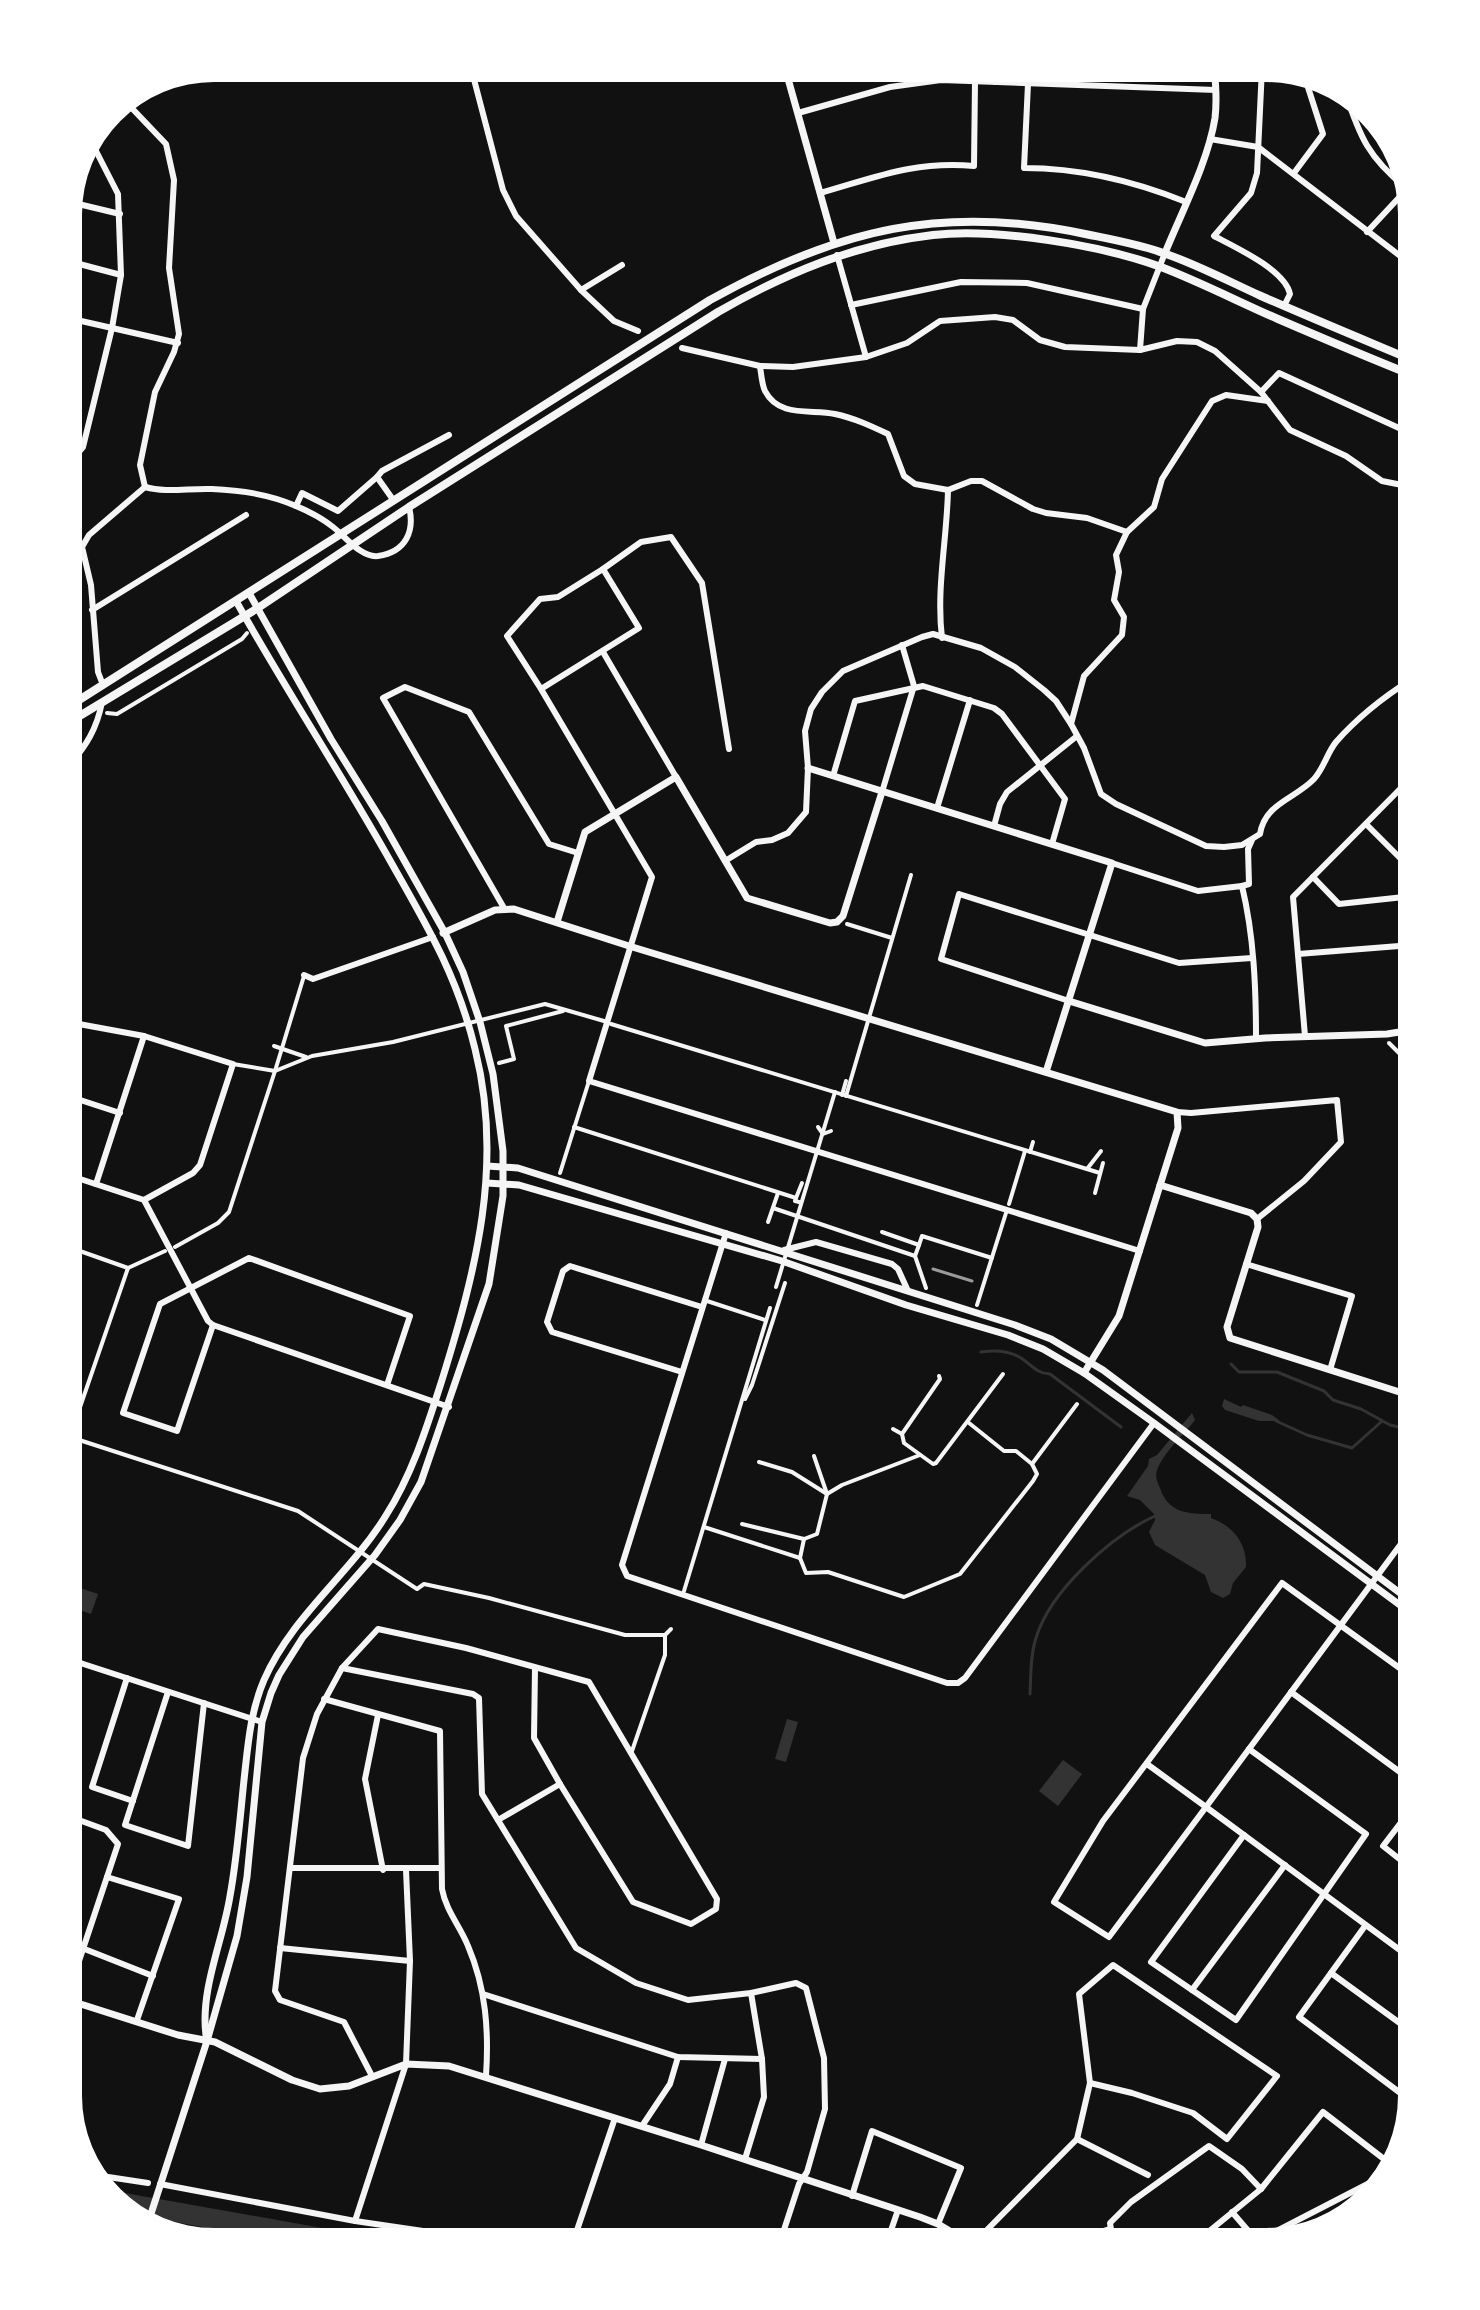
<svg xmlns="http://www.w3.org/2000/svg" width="1480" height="2310" viewBox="0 0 1480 2310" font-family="'PT Sans',sans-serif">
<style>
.water{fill:#333}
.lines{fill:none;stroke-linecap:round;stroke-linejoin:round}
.stream{stroke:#333;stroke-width:3}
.river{stroke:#333;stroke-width:20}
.pedestrian{stroke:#f5f5f5;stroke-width:4}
.minor{stroke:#f5f5f5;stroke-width:6}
.tertiary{stroke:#f5f5f5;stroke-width:7}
.secondary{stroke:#f5f5f5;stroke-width:8}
.rail{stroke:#9a9a9a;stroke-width:3}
</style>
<rect width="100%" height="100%" fill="#111"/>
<!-- water -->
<g class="water">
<path d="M1224 1399 1241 1407 1243 1405 1272 1415 1280 1421H1259L1225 1410 1222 1406Z"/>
<path d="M1192 1413 1195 1420C1184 1434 1164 1452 1157 1470 1155 1476 1157 1482 1160 1488 1168 1513 1188 1514 1211 1514V1518C1233 1526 1247 1543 1246 1567L1233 1583 1230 1594 1223 1598 1211 1592 1205 1575 1155 1545 1149 1532 1155 1520 1154 1514 1140 1500 1127 1496 1148 1466 1149 1459 1157 1455Z"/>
<path d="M68 1584 98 1594 91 1614 68 1606Z"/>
<path d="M787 1719 798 1722 786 1762 775 1759Z"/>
<path d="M1063 1760 1082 1774 1058 1806 1039 1791Z"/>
</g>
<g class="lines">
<!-- stream -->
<g class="stream">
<path d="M981 1352C994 1350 1010 1351 1021 1358 1033 1366 1036 1373 1050 1374L1121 1427"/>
<path d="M1231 1364 1239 1372H1277L1324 1391 1333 1400 1361 1409 1390 1425 1412 1430"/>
<path d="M1276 1421 1307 1435 1352 1448 1381 1422"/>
<path d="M1030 1694C1031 1676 1030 1656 1036 1638 1050 1591 1111 1536 1155 1516"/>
</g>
<!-- river -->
<path class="river" d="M119 2202 344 2242"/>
<!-- pedestrian -->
<g class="pedestrian">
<path d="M107 713 117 714 242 639 247 633"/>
<path d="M847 924 892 938"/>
<path d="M611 1024 1100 1173"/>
<path d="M1389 1043 1412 1066"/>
<path d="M274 1046 306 1057"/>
<path d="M499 1063 514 1059 506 1026 563 1011"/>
<path d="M233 1064 275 1071 304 976"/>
<path d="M842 1095 846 1081"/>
<path d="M846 1096 911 875"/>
<path d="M574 1127 796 1198 795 1201 799 1202"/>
<path d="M818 1127 823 1134 831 1131"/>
<path d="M1030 1152 1033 1142"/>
<path d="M1087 1169 1101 1151"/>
<path d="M560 1173 589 1081"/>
<path d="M1095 1193 1103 1163"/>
<path d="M796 1198 802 1183"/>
<path d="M1009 1204 1025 1151"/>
<path d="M773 1208 915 1256"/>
<path d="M768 1222 778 1193"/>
<path d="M882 1232 919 1245 922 1236 992 1258"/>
<path d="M919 1245 915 1256 926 1288"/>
<path d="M175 1247 218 1223 229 1212 275 1071 312 1056 393 1042 545 1004 604 1021"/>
<path d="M77 1250 128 1268"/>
<path d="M776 1287 835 1092"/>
<path d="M704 1300 765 1320"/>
<path d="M977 1305 1006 1213"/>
<path d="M939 1376 940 1379 902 1434 904 1443 933 1464 936 1463 1003 1374"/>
<path d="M745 1399 752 1385 785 1283"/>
<path d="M969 1423 1004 1451H1016L1032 1464"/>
<path d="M893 1429 902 1434"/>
<path d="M70 1437 298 1511 417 1589 424 1584 489 1598 625 1635H665"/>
<path d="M68 1442 128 1268 165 1251"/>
<path d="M814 1456 827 1494"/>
<path d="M759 1462 792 1472 827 1494"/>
<path d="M742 1524 804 1539"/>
<path d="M704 1527 800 1558 806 1573 828 1572 904 1597 960 1574 1033 1481 1037 1474 1032 1464 1077 1404"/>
<path d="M800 1558 804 1539 817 1534 827 1494 842 1485 920 1455"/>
<path d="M684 1591 770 1308"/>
<path d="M632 1751 665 1655V1635L671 1629"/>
<path d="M1071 2241 1110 2228"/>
</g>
<!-- minor -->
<g class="minor">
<path d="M471 68 503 190 516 216 581 290 614 321 638 331"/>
<path d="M995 68V82"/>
<path d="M1262 68 1257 173 1251 193 1214 236C1235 247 1285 270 1290 294L1284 306"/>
<path d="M1262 76 1287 72"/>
<path d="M1028 84 1024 168C1080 168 1134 181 1186 202"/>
<path d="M1345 92C1360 137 1368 157 1406 188"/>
<path d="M125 101 166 144 174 180 169 268 179 334 174 352 155 392 140 465 145 487"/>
<path d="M798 113 890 87 941 80 1216 90"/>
<path d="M1210 139 1258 147 1412 265"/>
<path d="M1294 173 1323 134 1305 78"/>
<path d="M820 193C877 177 913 161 974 166L975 82"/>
<path d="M70 202 120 214"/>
<path d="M1367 232 1406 190"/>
<path d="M837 255 866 357"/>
<path d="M68 261 121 275"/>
<path d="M581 290 622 265"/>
<path d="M851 305 961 282 1027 283 1143 309"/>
<path d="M68 318 178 343"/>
<path d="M682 348 760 366 793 367 866 357 907 343 940 321 995 317 1013 320 1040 340 1065 347 1140 350 1177 341 1197 342 1215 351 1261 392 1290 430 1346 456 1382 481 1412 487"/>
<path d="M1140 350 1143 309 1165 253"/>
<path d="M760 366C761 373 762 385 765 391 779 418 811 409 835 414 854 418 871 426 888 434L904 476 915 484 948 490 971 481H982L1033 509 1046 513 1087 518 1127 532"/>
<path d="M1261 392 1279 373 1412 434"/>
<path d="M68 457 78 453 83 447 112 328 121 275 118 194 94 147"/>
<path d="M145 487C166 493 189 488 212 489 239 490 271 495 296 506 308 511 323 519 333 527 346 537 361 558 378 556 406 552 415 531 409 507"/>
<path d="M394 501 377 477 382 471 449 435"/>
<path d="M296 506 302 493 338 511 377 477"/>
<path d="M603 569 641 542 671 537 702 583 729 749"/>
<path d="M92 610 246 515"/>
<path d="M942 638C936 589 947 539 948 490"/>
<path d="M603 652 676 777"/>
<path d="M103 685 98 672 91 585 82 547 89 535 145 487"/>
<path d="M541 689 639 628 603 569 558 597 540 599 507 636 541 689 652 877 589 1081 1140 1251"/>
<path d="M1071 724 1084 676 1122 635 1124 617 1114 600 1119 572 1116 555 1127 532 1154 507 1162 479 1212 401 1226 395 1268 401"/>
<path d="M68 767C86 746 97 729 102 702"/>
<path d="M833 776 855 701 923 686 994 708 1002 714 1065 799 1052 844"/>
<path d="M882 792 914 686 902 645"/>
<path d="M937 808 970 700"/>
<path d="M1366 824 1412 870"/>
<path d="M994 826 1000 804 1007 792 1077 736"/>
<path d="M725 861 756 842 772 840 788 833 806 812 808 768 805 731 811 709 822 692 843 671 922 637 933 634 981 648 1015 667 1044 690 1056 701 1071 724 1084 748 1101 794 1116 804 1206 846 1224 847 1242 845 1260 834C1265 803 1295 799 1314 779 1324 768 1327 753 1336 742 1357 718 1385 696 1412 679"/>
<path d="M1112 863 1198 891 1242 886C1254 936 1256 988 1256 1038"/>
<path d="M1313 877 1339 904 1404 897 1412 890"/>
<path d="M1242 886 1249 884 1248 849 1252 840"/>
<path d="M504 908 383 698 405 687 469 712 549 844 578 853"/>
<path d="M1298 954 1412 945"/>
<path d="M304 975 313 979 433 937"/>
<path d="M1069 1001 941 959 959 894 1179 963 1252 958"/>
<path d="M68 1022 144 1036 233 1064 200 1165 193 1173 144 1200"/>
<path d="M1305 1036 1293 897 1412 777"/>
<path d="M68 1096 120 1113"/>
<path d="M1177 1112 1191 1113 1337 1100 1341 1142 1304 1181 1257 1219"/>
<path d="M68 1175 144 1200 208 1321 213 1325 449 1407"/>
<path d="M96 1184 144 1036"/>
<path d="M726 1233 622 1565 627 1576 947 1683H958L965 1678 1154 1423"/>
<path d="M784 1250 816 1242 892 1264 898 1269 908 1291"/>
<path d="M1246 1264 1352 1296 1330 1370"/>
<path d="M68 1279 77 1250 68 1247"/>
<path d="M213 1325 177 1431 123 1413 160 1304 249 1258 410 1316 387 1385"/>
<path d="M682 1372 552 1332 547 1322 563 1271 570 1266 702 1307"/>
<path d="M1408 1395 1412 1380"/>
<path d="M68 1659 262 1722"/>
<path d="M342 1668 378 1629 466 1648 589 1682 717 1899 716 1909 691 1924 633 1902 560 1784 534 1738 535 1668"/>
<path d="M127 1678 92 1787 133 1801"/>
<path d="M168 1692 125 1825 188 1846 204 1703"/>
<path d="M1291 1692 1404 1775 1412 1774"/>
<path d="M68 1697 80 1663"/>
<path d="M324 1699 440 1731 442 1889C446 1911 460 1926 468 1946 486 1988 489 2031 486 2076"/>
<path d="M378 1715 365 1779 383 1870"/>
<path d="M1147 1764 1206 1807 1109 1937 1054 1902 1103 1821 1282 1583 1412 1677"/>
<path d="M498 1820 560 1784"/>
<path d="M1244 1835 1151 1962 1236 2020 1366 1834 1249 1749"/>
<path d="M290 1868H440"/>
<path d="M1412 1869 1383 1846 1412 1808"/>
<path d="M107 1877 179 1899 137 2020"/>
<path d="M1365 1926 1299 2017 1411 2101"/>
<path d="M68 1939 82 1948 153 1976"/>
<path d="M280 1948 410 1961"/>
<path d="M1412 1959 1206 1807 1412 1529"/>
<path d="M1331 1973 1412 2032"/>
<path d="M1192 1990 1285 1865"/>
<path d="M68 1994 118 1844 106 1830 68 1816"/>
<path d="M483 1994 678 2057 762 2059"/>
<path d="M372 2076 344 2022 280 2000 275 1991 303 1758 317 1714 342 1668 473 1694 479 1698 482 1794 576 1948 636 1983 688 2000 751 1993 796 1983 806 1988 824 2058 825 2109 807 2172 799 2184 780 2242"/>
<path d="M642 2126 670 2084 678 2057"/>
<path d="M1077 2139 1148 2175"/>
<path d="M701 2145 725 2059"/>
<path d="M745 2159 764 2097 762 2059 751 1993"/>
<path d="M95 2175 148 2183"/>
<path d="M160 2184 355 2221 498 2242"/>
<path d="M852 2196 872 2131 961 2168 938 2224"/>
<path d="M1232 2212 1257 2241 1385 2175 1393 2166"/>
<path d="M355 2221 406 2064 410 1961 406 1870"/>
<path d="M179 2233 227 2242"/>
<path d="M573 2242 615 2118"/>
<path d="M887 2242 898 2210"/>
<path d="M975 2242 1077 2139 1090 2083 1079 1994 1113 1965 1277 2076 1227 2139 1193 2113 1132 2093 1090 2083"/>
<path d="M1113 2242 1110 2223 1131 2202 1209 2146 1242 2169 1261 2189"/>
<path d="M1200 2242 1202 2237 1261 2189 1323 2112 1393 2166"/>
</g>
<!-- tertiary -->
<g class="tertiary">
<path d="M785 68 834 243"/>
<path d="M1165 253C1182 211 1208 162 1215 118 1217 101 1216 85 1214 68"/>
<path d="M808 768 1112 863 1046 1072"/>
<path d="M557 922 585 832 676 777 747 898 830 923 837 922 843 916 882 792"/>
<path d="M443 933 495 910 514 909 629 946 1177 1112 1178 1128 1119 1316 1084 1373"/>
<path d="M1069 1001 1205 1043 1265 1038 1387 1034 1412 1030"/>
<path d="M487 1166 518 1168 1015 1325 1051 1339 1103 1370 1412 1602"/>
<path d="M487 1183 519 1185 782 1261 906 1305 1008 1335 1043 1349 1084 1373 1154 1423 1412 1614"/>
<path d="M1160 1185 1251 1213 1257 1219 1258 1227 1227 1327 1230 1338 1412 1396"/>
<path d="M68 2000 178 2035 215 2042 292 2080 320 2089 349 2086 406 2064 449 2066 701 2145 920 2217 938 2224 968 2242"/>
<path d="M206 2035C200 1989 223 1941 230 1896 237 1858 240 1818 244 1780 248 1745 250 1713 264 1680 292 1616 349 1575 385 1517 412 1475 427 1427 442 1380 476 1270 504 1164 475 1049 458 978 428 927 392 864 342 775 286 690 236 601"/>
<path d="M148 2223 207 2041 237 1936 247 1877 262 1722 271 1693 279 1675 303 1637 375 1555 400 1520 421 1482 489 1284 503 1196V1151L493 1074 480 1022 463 972 445 933 382 821 331 739 249 593"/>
</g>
<!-- secondary -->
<g class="secondary">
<path d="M68 707 710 300C838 229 944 203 1090 235 1115 240 1142 245 1166 254 1198 265 1230 282 1261 296 1311 318 1362 339 1412 360"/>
<path d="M68 723 258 608 409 507 718 312C786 273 855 244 933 235 997 228 1101 245 1161 267 1200 282 1239 302 1278 319 1322 338 1367 357 1412 375"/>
</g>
<!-- rail -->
<g class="rail">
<path d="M68 1009H77"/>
<path d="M933 1269 972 1281"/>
</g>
</g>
<!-- crop -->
<path d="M0 0H1480V2310H0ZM214 82H1266A132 132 0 0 1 1398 214V2096A132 132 0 0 1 1266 2228H214A132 132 0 0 1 82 2096V214A132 132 0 0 1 214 82Z" fill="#fff" fill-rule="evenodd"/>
</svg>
